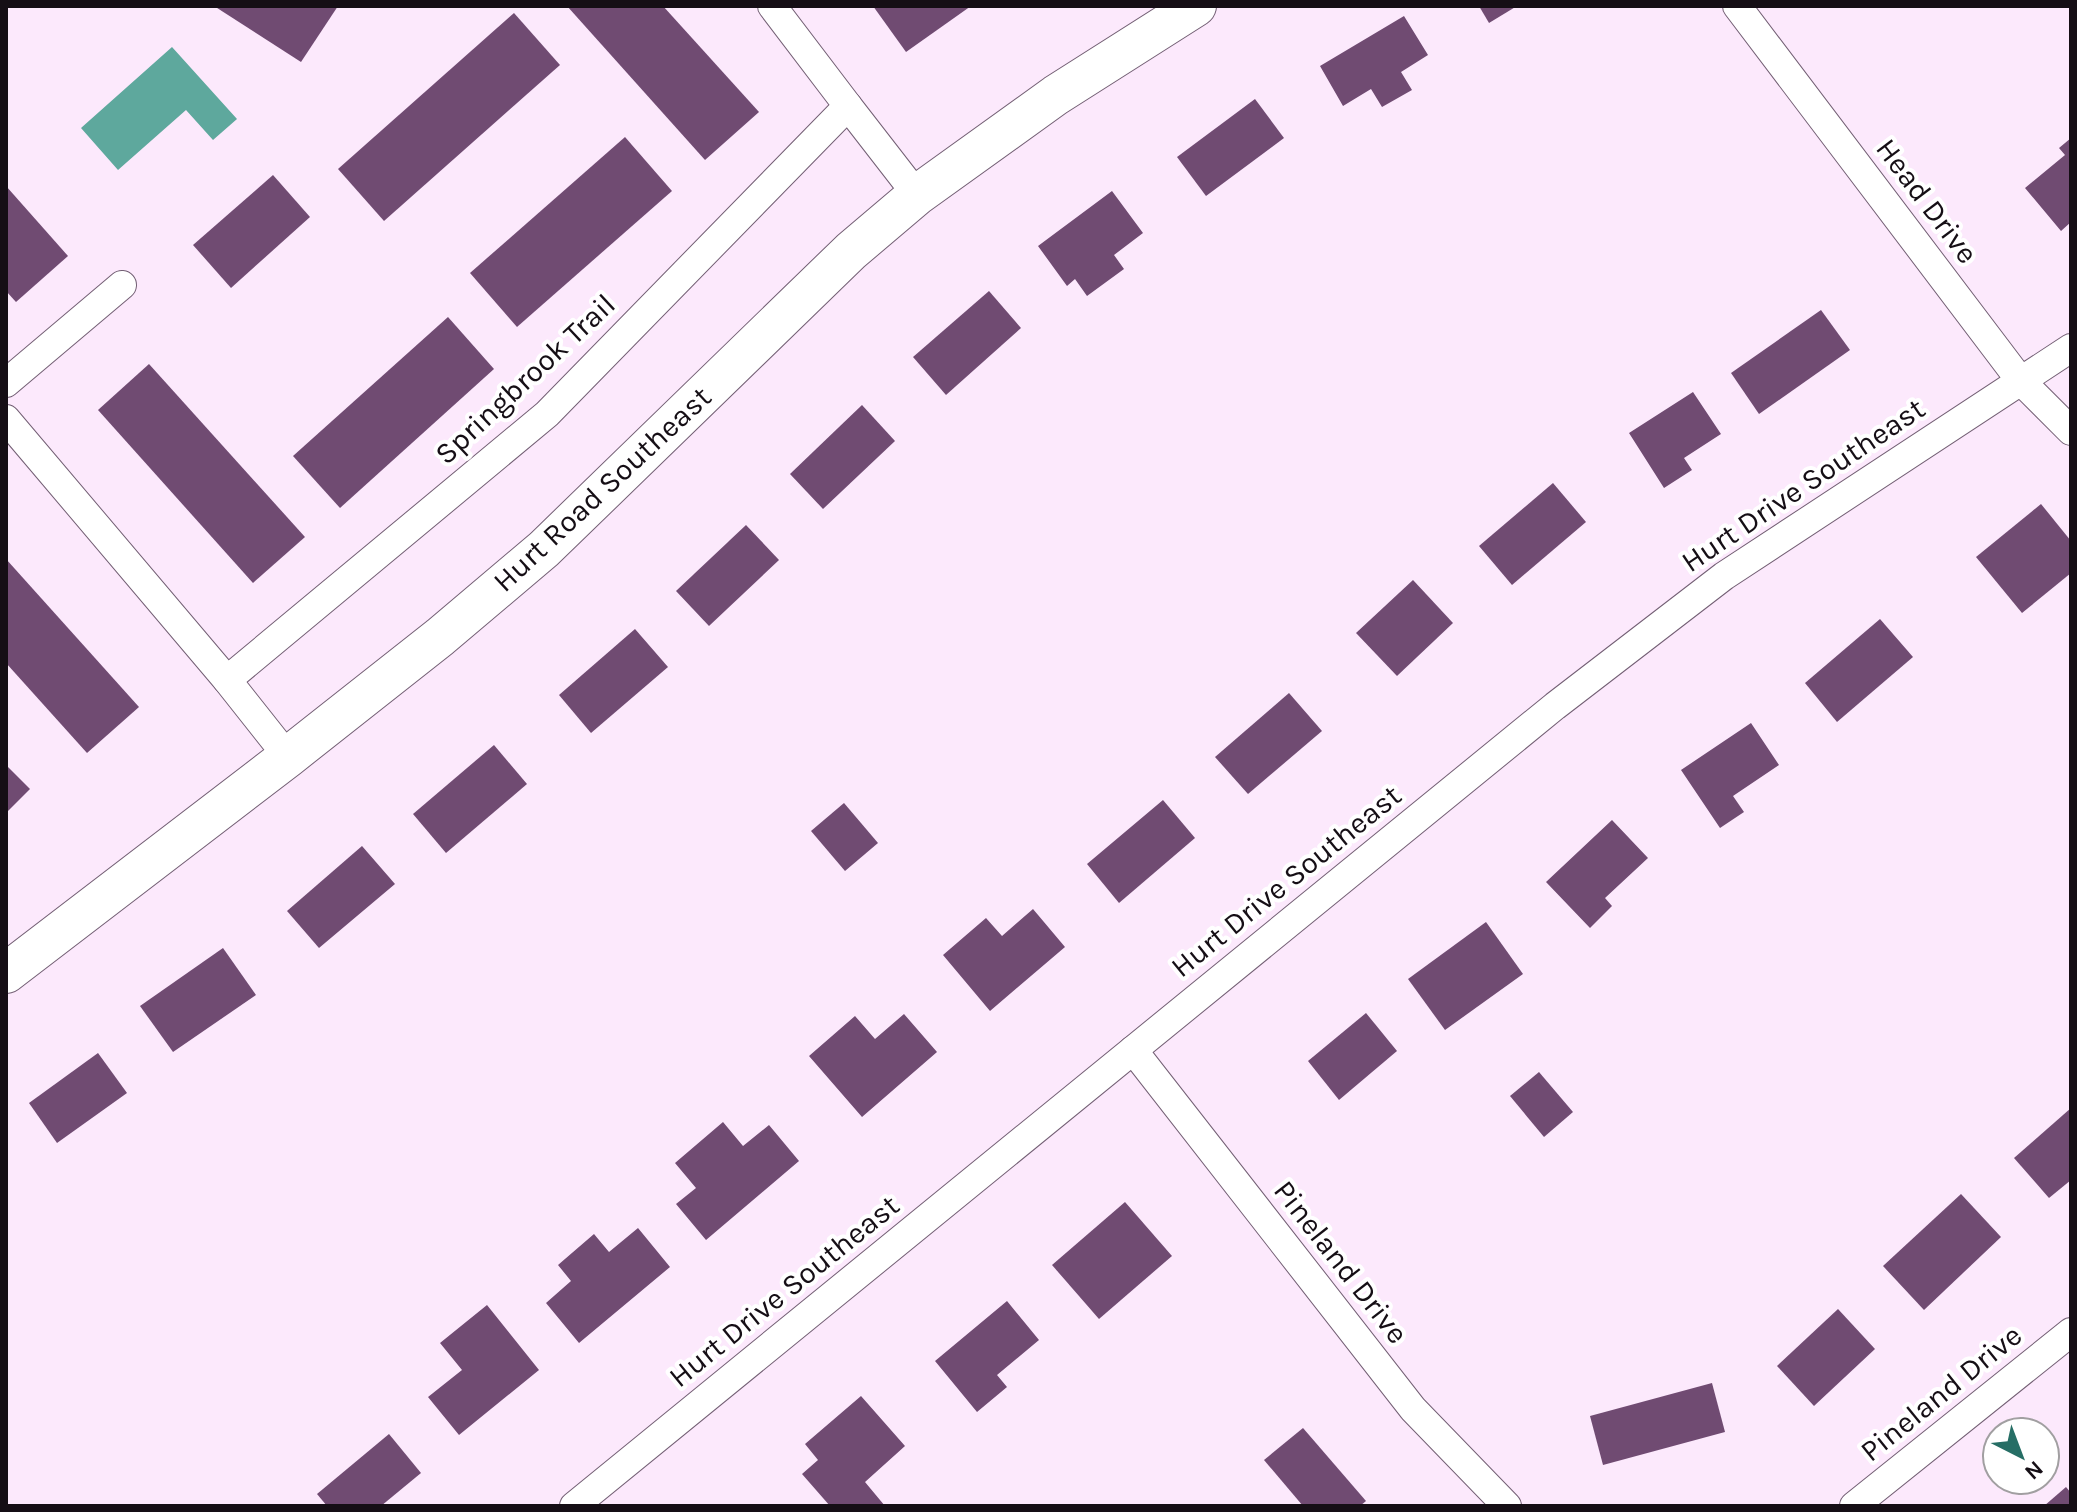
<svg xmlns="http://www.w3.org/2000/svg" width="2077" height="1512" viewBox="0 0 2077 1512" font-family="Karla,sans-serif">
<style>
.water{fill:#5ea89d}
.building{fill:#704b72}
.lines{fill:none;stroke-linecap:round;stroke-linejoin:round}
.street-casing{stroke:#735f74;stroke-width:30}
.secondary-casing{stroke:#735f74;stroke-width:42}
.street{stroke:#fff;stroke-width:28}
.secondary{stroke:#fff;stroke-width:40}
.labels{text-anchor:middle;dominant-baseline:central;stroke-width:8;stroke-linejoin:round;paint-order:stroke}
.street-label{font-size:30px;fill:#150e15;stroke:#fff}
</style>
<rect width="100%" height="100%" fill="#fce9fc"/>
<!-- water -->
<path class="water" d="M172 47 237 119 213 140 186 110 118 170 81 128Z"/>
<!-- building -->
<g class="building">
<path d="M214 6H338L301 62Z"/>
<path d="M567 6H663L759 112 705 160Z"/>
<path d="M873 6H971L906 52Z"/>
<path d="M1479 6H1517L1489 23Z"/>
<path d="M514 13 560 65 384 221 338 169Z"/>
<path d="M1404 16 1428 55 1401 72 1412 90 1382 107 1371 89 1343 106 1320 66Z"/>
<path d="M1255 99 1284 138 1206 196 1177 157Z"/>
<path d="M625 137 672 191 517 327 470 273Z"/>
<path d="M2071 138V222L2061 231 2025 188 2065 155 2059 148Z"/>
<path d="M273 175 310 217 231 288 193 245Z"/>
<path d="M6 186 68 256 16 302 6 291Z"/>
<path d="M1112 191 1143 233 1114 255 1124 269 1087 296 1075 279 1067 286 1038 246Z"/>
<path d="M989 291 1021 328 946 395 913 357Z"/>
<path d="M1821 310 1850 350 1759 414 1731 373Z"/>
<path d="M448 317 494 369 340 508 293 456Z"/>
<path d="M149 364 305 537 253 583 98 410Z"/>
<path d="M1693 392 1721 434 1684 458 1692 470 1664 488 1629 433Z"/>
<path d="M862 405 895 441 823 509 790 474Z"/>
<path d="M1553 483 1586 522 1512 585 1479 546Z"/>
<path d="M2041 504 2071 541V573L2022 613 1976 557Z"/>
<path d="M746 525 779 560 709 626 676 591Z"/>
<path d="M6 559 139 707 87 753 6 663Z"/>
<path d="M1413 580 1453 623 1397 676 1356 633Z"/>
<path d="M1880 619 1913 657 1837 722 1805 683Z"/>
<path d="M635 629 668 667 591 733 559 695Z"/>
<path d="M1289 693 1322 731 1248 794 1215 757Z"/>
<path d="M1751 723 1779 765 1733 796 1744 812 1720 828 1681 770Z"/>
<path d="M494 745 527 784 446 853 413 814Z"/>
<path d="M6 765 30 789 6 813Z"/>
<path d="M1163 800 1195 838 1119 903 1087 864Z"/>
<path d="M844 803 878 843 845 871 811 831Z"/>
<path d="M1612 820 1648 858 1605 898 1612 906 1590 928 1546 882Z"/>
<path d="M362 846 395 884 319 948 287 911Z"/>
<path d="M1033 909 1065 947 990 1011 943 955 986 918 1002 936Z"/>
<path d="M1486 922 1523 974 1445 1030 1408 979Z"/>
<path d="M223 948 256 995 173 1052 140 1006Z"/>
<path d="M1366 1013 1397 1051 1339 1100 1308 1061Z"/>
<path d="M904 1014 937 1052 862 1117 809 1056 855 1016 875 1039Z"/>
<path d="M98 1053 127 1093 57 1143 29 1103Z"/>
<path d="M1539 1072 1573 1112 1544 1137 1510 1096Z"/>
<path d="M2071 1108V1180L2049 1198 2014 1158Z"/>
<path d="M723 1122 743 1146 769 1125 799 1161 706 1240 676 1204 696 1188 675 1163Z"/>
<path d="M1961 1194 2001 1237 1924 1310 1883 1266Z"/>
<path d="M1125 1202 1172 1256 1099 1319 1052 1265Z"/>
<path d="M638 1228 670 1267 579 1343 546 1303 571 1281 558 1265 594 1234 609 1252Z"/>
<path d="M1007 1301 1039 1340 997 1375 1007 1387 977 1412 935 1361Z"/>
<path d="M487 1305 539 1370 459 1435 428 1397 462 1370 440 1343Z"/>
<path d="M1838 1309 1875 1349 1814 1406 1777 1366Z"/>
<path d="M1712 1383 1725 1432 1603 1465 1590 1416Z"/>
<path d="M861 1396 905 1446 865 1482 885 1506H830L802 1474 818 1460 805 1444Z"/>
<path d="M1303 1428 1366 1501 1360 1506H1303L1264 1460Z"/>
<path d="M389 1434 421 1473 381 1506H327L317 1494Z"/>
<path d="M2066 1487 2071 1493V1506H2044Z"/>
</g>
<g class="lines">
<defs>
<g id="street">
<path d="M1737 6 2020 380 2071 431"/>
<path d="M848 106 917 195"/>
<path d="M6 383 122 285"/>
<path d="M6 419 227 680 547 414 848 106 772 6"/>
<path d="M227 680 288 757"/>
<path d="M1133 1050 1413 1409 1507 1506"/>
<path d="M574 1506 1555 706 1724 576 2071 348"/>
<path d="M1854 1506 2071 1332"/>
</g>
<path id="secondary" d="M6 973 288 757 440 637 544 549 851 251 917 195 1056 95 1196 6"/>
</defs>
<!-- street casing -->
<use href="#street" class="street-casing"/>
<!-- secondary casing -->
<use href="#secondary" class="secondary-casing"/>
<!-- street -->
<use href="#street" class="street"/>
<!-- secondary -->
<use href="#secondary" class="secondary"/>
</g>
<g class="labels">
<!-- street labels -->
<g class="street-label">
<text transform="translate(1927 201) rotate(53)">Head Drive</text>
<text transform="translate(525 379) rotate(-43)">Springbrook Trail</text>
<text transform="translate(1803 485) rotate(-34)">Hurt Drive Southeast</text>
<text transform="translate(602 489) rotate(-43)">Hurt Road Southeast</text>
<text transform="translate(1286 881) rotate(-39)">Hurt Drive Southeast</text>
<text transform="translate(1341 1262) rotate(52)">Pineland Drive</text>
<text transform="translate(784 1291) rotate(-39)">Hurt Drive Southeast</text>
<text transform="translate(1941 1393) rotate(-39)">Pineland Drive</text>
</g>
</g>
<!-- border -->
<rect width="2077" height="1512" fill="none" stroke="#150e15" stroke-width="16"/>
<!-- north arrow -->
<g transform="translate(2021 1456) rotate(138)"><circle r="38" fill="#ffffff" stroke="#a19fa1" stroke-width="2"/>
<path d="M0-6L14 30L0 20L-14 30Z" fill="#266e65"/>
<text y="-12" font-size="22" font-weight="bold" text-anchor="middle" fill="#150e15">N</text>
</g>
</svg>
